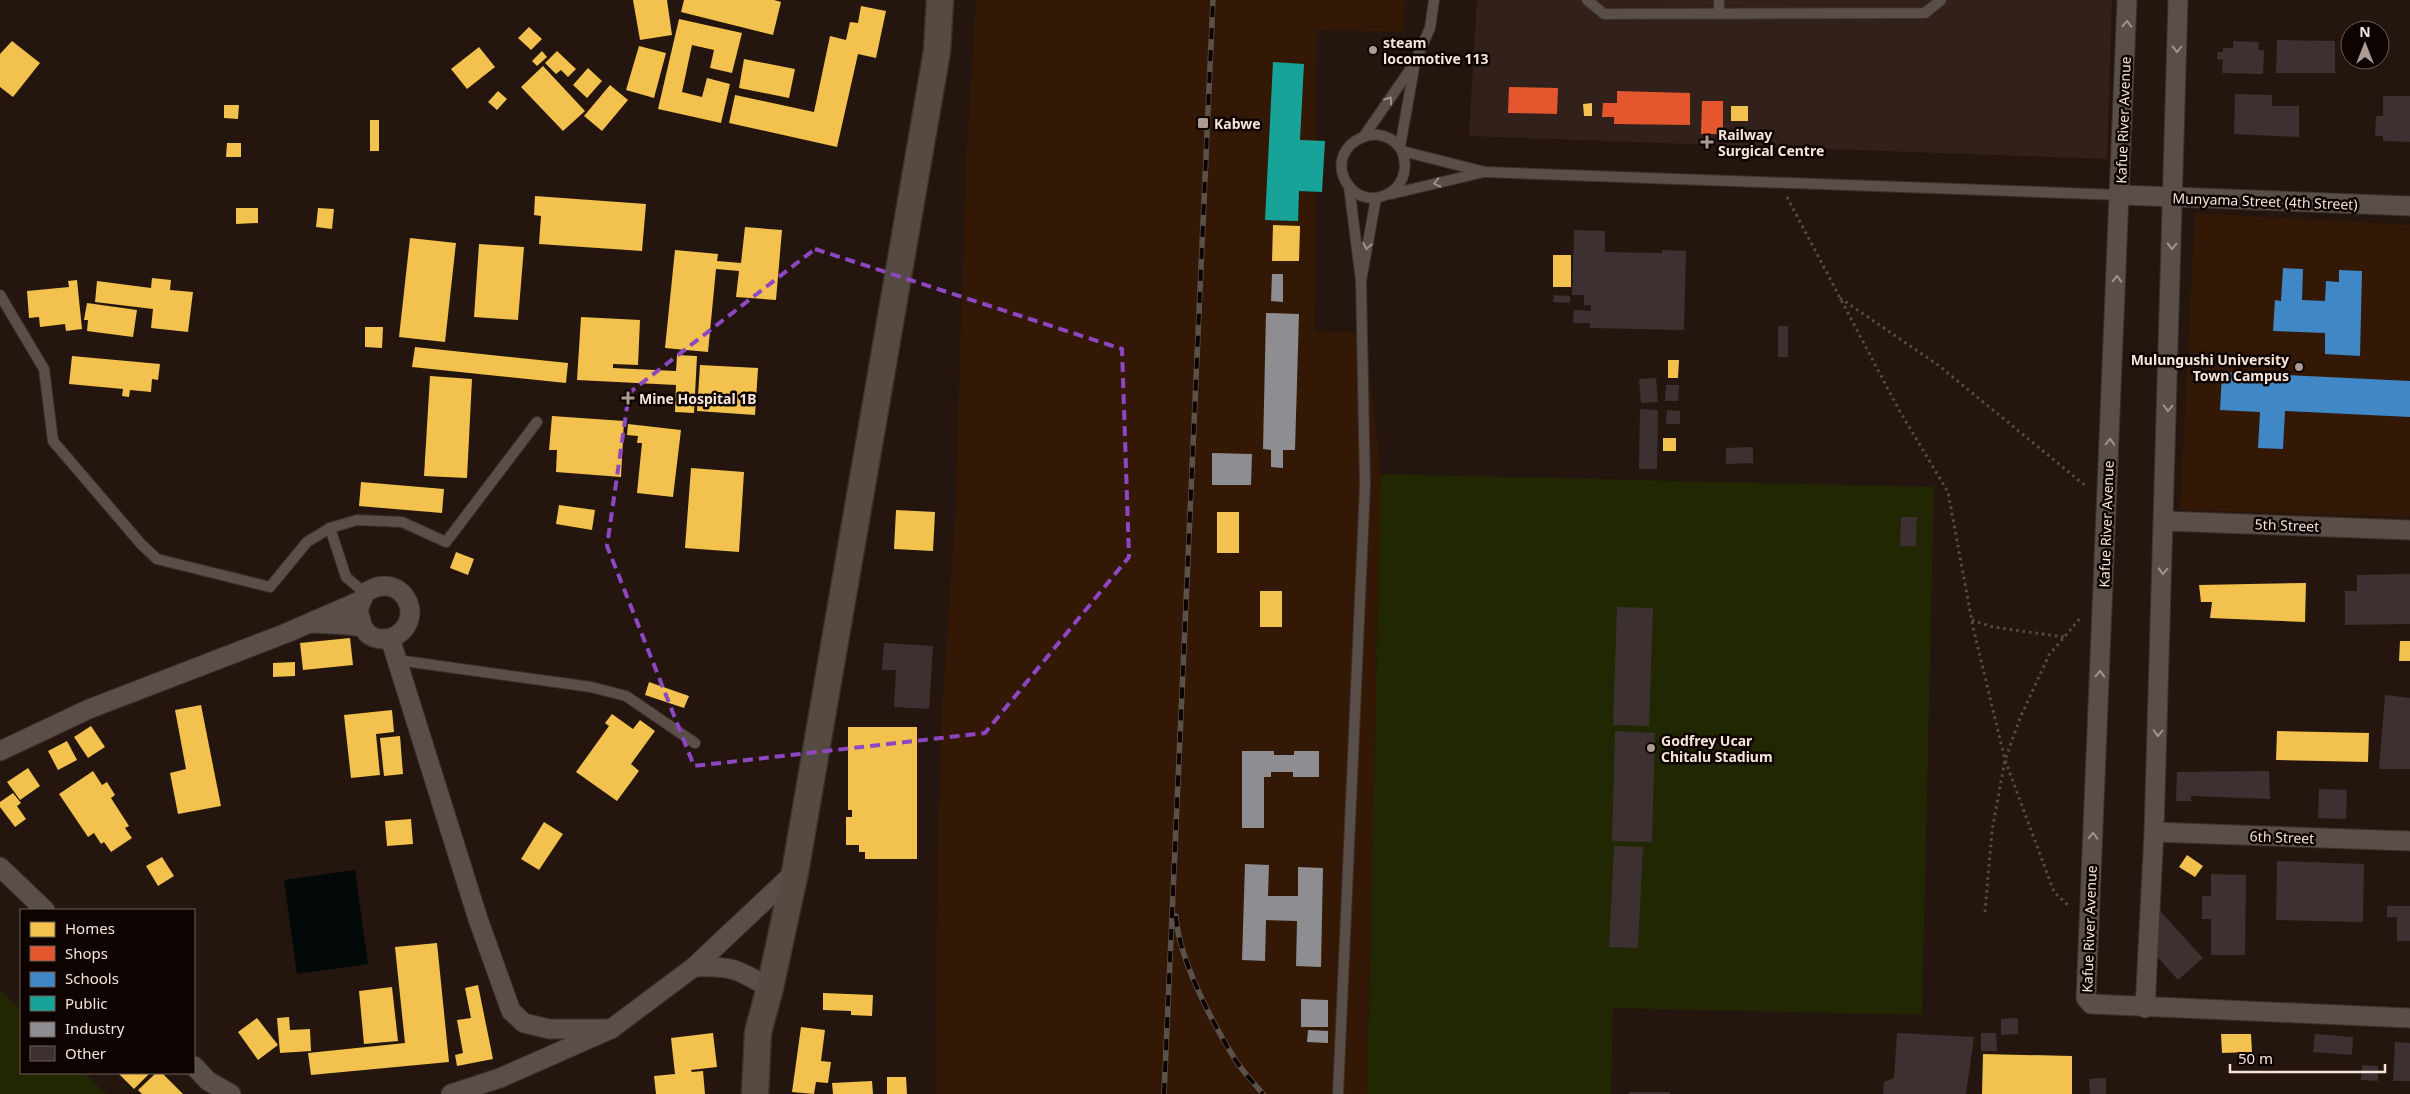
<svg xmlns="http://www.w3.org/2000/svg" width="2410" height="1094" viewBox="0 0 2410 1094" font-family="'Noto Sans',sans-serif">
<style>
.commercial{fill:#32211b}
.built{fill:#341806}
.green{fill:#212603}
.water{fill:#030809}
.homes{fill:#f2c14e}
.shops{fill:#e4572e}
.schools{fill:#3f88c5}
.public{fill:#17a398}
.industry{fill:#8d8d92}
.building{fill:#3d3030}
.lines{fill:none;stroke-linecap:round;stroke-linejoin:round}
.lane-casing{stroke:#3c302b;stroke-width:12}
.street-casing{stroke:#3c302b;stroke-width:21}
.secondary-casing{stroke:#3c302b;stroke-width:29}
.path{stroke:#564c46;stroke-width:3;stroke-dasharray:2.5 4;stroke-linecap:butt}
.lane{stroke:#5a4e48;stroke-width:10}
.street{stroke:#5a4e48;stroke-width:19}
.secondary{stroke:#564b42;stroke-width:26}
.rail-casing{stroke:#5b514b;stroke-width:5.5}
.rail{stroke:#0d0401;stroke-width:4;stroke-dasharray:11;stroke-linecap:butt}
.oneway{stroke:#a0918a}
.marked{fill:none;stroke:#8d47c3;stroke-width:4;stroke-dasharray:10 6;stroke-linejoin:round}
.poi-dot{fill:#ac9b93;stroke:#0d0401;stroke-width:2}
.labels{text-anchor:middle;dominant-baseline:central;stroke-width:5;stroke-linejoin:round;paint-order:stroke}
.poi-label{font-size:14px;font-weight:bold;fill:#f6e3da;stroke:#0d0401;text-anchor:start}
.street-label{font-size:14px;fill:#f6e3da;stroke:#0d0401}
</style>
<rect width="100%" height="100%" fill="#24160e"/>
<!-- commercial -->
<path class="commercial" d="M1477 0H2112L2107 159 1469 136Z"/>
<!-- built -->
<g class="built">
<path d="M976 0H1405L1404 32 1317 30 1315 331 1365 333 1381 474 1367 1094H936L937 872 942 709 955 519 966 163Z"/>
<path d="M2195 213 2410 225V517L2180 510Z"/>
</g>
<!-- green -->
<g class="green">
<path d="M1381 474 1934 487 1922 1015 1613 1008 1611 1094H1367Z"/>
<path d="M0 990 21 1011V1073H84L106 1094H0Z"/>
</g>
<!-- water -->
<path class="water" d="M355 870 368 964 297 974 284 880Z"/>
<!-- homes -->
<g class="homes">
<path d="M633 0H667L672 35 640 40Z"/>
<path d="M684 0H774L781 2 773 35 681 12Z"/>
<path d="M861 6 886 11 876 58 858 54 837 147 729 123 735 95 814 112 830 36 846 40 850 22 858 23Z"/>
<path d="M679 19 742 33 732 73 710 68 714 50 692 45 682 92 702 97 707 78 730 84 721 123 658 109Z"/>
<path d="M529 27 542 39 531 50 518 38Z"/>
<path d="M12 41 40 63 13 97 0 87V54Z"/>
<path d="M639 46 666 53 654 98 626 90Z"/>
<path d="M479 47 495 67 467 89 451 69Z"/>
<path d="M542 51 547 57 537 66 532 61Z"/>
<path d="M557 51 576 69 568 77 561 70 556 74 545 63Z"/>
<path d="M744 59 795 69 789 98 739 88Z"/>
<path d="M543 66 585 111 563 131 521 87Z"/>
<path d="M588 68 602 81 587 98 573 85Z"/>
<path d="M610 85 628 100 602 131 584 116Z"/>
<path d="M498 91 507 99 497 110 488 102Z"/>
<path d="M1592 103V116H1584L1583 104Z"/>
<path d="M224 105H239L238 119 224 118Z"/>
<rect x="1731" y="106" width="17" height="15"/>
<rect x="370" y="120" width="9" height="31"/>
<path d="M227 143H241V157H226Z"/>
<path d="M535 196 646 204 642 251 539 244 541 216 534 215Z"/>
<path d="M236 208H258V223L236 224Z"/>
<path d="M318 208 334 209 332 229 316 227Z"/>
<path d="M1273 225 1300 226 1299 261H1272Z"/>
<path d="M745 227 782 230 776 300 736 297 739 271 716 269 708 352 665 348 675 250 718 254 717 261 741 263Z"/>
<path d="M410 238 456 243 445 342 399 337Z"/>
<path d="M479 244 524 247 518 320 474 317Z"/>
<rect x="1553" y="255" width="18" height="32"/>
<path d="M152 278 171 280 170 290 193 292 188 332 151 328 153 309 95 302 97 281 151 288Z"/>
<path d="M77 280 82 329 66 331 65 324 40 327 39 317 29 318 27 291 69 287 68 281Z"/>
<path d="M87 303 137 310 133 337 87 331 88 320H84Z"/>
<path d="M581 317 640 320 638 365 613 364V368L676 371 677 355 697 356 694 413 675 412 676 385 577 380Z"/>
<path d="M365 327H383L382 348 365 347Z"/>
<path d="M415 347 568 363 566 383 412 367Z"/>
<path d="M72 356 160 364 158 380 152 379 151 392 130 390 129 397 122 396 123 389 69 384Z"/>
<path d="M1668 360H1679L1678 378H1668Z"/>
<path d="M700 365 758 368 755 415 697 411Z"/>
<path d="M430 376 472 379 467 478 424 476Z"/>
<path d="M552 416 624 421 621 477 556 472 557 450H549Z"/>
<path d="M628 424 681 430 673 497 637 493 642 443H637L638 436 627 435Z"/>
<rect x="1663" y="438" width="13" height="13"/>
<path d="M691 468 744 472 739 552 685 548Z"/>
<path d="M361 482 444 489 442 513 359 506Z"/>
<path d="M559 505 595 510 592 530 556 524Z"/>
<path d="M896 510 935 512 933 551 894 549Z"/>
<rect x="1217" y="512" width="22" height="41"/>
<path d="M456 552 474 559 468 575 450 568Z"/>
<path d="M2306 583 2305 622 2210 618 2212 602H2201L2199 585Z"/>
<rect x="1260" y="591" width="22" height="36"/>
<path d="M350 638 353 665 303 670 300 643Z"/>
<path d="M2400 641H2410V661H2399Z"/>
<path d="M295 662V676L273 677V663Z"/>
<path d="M649 682 689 696 684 708 645 695Z"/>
<path d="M201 705 221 806 178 814 170 773 186 769 175 710Z"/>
<path d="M392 710 394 732 376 734 380 775 351 778 344 715Z"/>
<path d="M612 714 633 729 640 720 655 731 631 764 639 771 617 801 576 772 609 726 605 723Z"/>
<path d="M91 726 105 747 88 758 74 737Z"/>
<path d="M848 727H917V859H865V852H859V845H846V817H852V810H848Z"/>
<path d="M2277 731 2369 733 2368 762 2276 760Z"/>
<path d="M400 736 403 774 384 776 380 738Z"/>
<path d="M67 741 77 760 58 770 48 751Z"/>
<path d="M28 768 40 786 20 800 7 782Z"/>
<path d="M93 771 102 785 107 782 115 795 111 798 129 826 125 828 132 838 111 852 104 842 101 844 94 833 88 837 59 794Z"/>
<path d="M13 793 21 803 17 806 26 819 15 827 0 807V802Z"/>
<path d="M411 819 413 844 387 846 385 821Z"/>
<path d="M544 822 563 834 539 870 521 859Z"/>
<path d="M2187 855 2203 866 2195 877 2179 867Z"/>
<path d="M162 857 174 876 158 886 146 866Z"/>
<path d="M437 943 449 1062 311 1075 308 1053 405 1043 395 947Z"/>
<path d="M478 985 493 1059 457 1066 455 1055 463 1053 457 1020 471 1018 465 988Z"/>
<path d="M392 987 398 1041 364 1044 359 991Z"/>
<path d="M823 993 873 995 872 1016 851 1015V1011L823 1010Z"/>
<path d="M289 1017 290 1030 310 1029 311 1051 280 1053 277 1018Z"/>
<path d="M257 1018 278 1045 258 1060 238 1032Z"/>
<path d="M801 1027 825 1030 821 1061 831 1062 828 1083 816 1082 814 1094 792 1092Z"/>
<path d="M713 1033 717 1067 691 1070 692 1072 703 1071 705 1094H656L654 1076 675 1074 671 1038Z"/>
<path d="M2221 1034H2251L2252 1052 2222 1053Z"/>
<path d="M1983 1054 2072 1056V1094H1982Z"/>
<path d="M118 1073H150L134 1089Z"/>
<path d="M156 1073H162L183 1094H142L138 1090Z"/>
<path d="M887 1077H906L907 1094H887Z"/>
<path d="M872 1081 873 1094H833L832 1083Z"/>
</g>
<!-- shops -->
<g class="shops">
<path d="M1509 87 1558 88 1557 114 1508 113Z"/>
<path d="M1617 91 1690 93V125L1614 124V117H1602L1603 103H1617Z"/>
<path d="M1702 101H1723V134H1701Z"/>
</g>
<!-- schools -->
<g class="schools">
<path d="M2283 268 2303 269 2302 300 2325 301 2326 281 2339 282V270L2362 271 2360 356 2325 354V333L2273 331 2275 300 2281 301Z"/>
<path d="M2222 372 2410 381V417L2285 411 2283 449 2258 448 2260 412 2220 410Z"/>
</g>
<!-- public -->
<path class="public" d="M1273 62 1304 64 1300 140 1325 141 1322 192 1299 191 1298 221 1265 220Z"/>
<!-- industry -->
<g class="industry">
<path d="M1272 274H1283V302L1271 301Z"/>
<path d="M1266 313 1299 314 1295 450H1283V468L1271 467V450L1263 449Z"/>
<path d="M1212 453 1252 454 1251 485H1212Z"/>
<path d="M1242 751H1274V755H1294V751H1319V777H1293V772H1271V777H1264V828H1242Z"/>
<path d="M1245 864 1269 865 1268 896H1298V867L1323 868 1321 967 1296 966 1297 921 1266 920 1265 961 1242 960Z"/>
<path d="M1301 999 1328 1000V1027H1301Z"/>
<path d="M1308 1030 1328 1031V1043L1307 1042Z"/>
</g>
<!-- building -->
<g class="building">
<path d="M2277 40 2335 41V73H2276Z"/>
<path d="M2233 41 2259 42 2258 50H2264L2263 74 2222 73 2223 60 2217 59 2218 52H2223V48H2233Z"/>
<path d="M2235 94 2272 95V106H2299V137L2234 134Z"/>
<path d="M2383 96H2410V142L2383 141V136H2375L2376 116H2383Z"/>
<path d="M1574 230 1605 231V252L1662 253V250L1686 251 1684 330 1590 328V323H1573L1574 310 1591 311V305H1584V295H1572Z"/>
<path d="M1554 295 1570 296V303L1553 302Z"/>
<rect x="1778" y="326" width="10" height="31"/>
<path d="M1656 378 1658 402 1641 403 1639 379Z"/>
<path d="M1666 385H1679L1678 401H1665Z"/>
<path d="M1640 409 1658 410 1657 469H1639Z"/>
<path d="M1667 410 1680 411V424H1666Z"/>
<path d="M1753 447V463L1726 464V448Z"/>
<path d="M1901 517H1917L1916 546H1900Z"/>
<path d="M2410 574V624L2345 625V591H2357V575Z"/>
<path d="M1617 607 1653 608 1649 726 1613 725Z"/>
<path d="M884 643 933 646 929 709 894 707 896 670H882Z"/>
<path d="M2385 695 2410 698V769H2379Z"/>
<path d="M1615 731 1655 733 1652 842 1612 841Z"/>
<path d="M2269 771 2270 799 2191 796V801H2176L2177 772Z"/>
<path d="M2319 789 2347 790 2346 819 2318 818Z"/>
<path d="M1614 846 1643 847 1638 948 1609 947Z"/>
<path d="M2277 861 2364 864 2363 922 2276 920Z"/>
<path d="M2211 874 2246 875 2245 955H2211V919H2202V896H2211Z"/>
<path d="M2387 906H2410V941H2397V917H2387Z"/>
<path d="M2161 912 2203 958 2178 980 2137 934Z"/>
<path d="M2018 1018V1034L2001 1035V1019Z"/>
<path d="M1897 1033 1974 1037 1966 1094H1883L1884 1082 1894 1078Z"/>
<path d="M1981 1033H1996L1997 1051H1981Z"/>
<path d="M2315 1034 2353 1037 2352 1055 2313 1052Z"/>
<path d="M2395 1042 2410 1043V1081H2393Z"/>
<path d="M2362 1065 2378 1066V1081L2361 1080Z"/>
<path d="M2106 1078V1094H2090L2089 1079Z"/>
<rect x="1629" y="1092" width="41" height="2"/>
</g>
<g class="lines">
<defs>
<g id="lane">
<path d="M1587 0 1604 14 1925 13 1941 0"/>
<path d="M1719 0V14"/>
<path d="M1364 136 1414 64 1430 28 1434 0"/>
<path d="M1400 147 1414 68"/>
<path d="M1402 151C1418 194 1361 217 1344 178 1329 142 1383 117 1402 151L1485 172 2121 195"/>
<path d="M1349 186 1361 281 1376 198"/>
<path d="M1391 194 1484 172"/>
<path d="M0 295 44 369 53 441 141 544 157 559 270 587 307 542 330 528 357 520 402 522 446 542 537 422"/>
<path d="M330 528 346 577 365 593"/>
<path d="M397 660 591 687 626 696 695 743"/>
<path d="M1338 1094 1365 486 1361 281"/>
</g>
<g id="street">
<path d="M2127 0 2086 998 2091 1004 2410 1018"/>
<path d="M2121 195 2410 206"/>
<path d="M2164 521 2410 530"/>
<path d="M312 623C322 624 356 624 363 628 365 629 366 632 368 634 376 640 389 641 397 635 427 616 400 568 365 593L358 610 363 628"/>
<path d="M390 638 478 919 511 1011 524 1023 549 1029H611"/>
<path d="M0 751 89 709 284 634 360 601"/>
<path d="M2154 832 2410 841"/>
<path d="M0 867 45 910"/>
<path d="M694 967C731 965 739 970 770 988"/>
<path d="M2145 1008 2154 832 2178 0"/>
<path d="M194 1066 208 1081 231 1094"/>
<path d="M451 1094 500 1078 611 1029 694 967 795 872"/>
</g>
<path id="secondary" d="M755 1094 758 1032 770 988 795 872 937 51 940 0"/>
</defs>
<!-- lane casing -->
<use href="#lane" class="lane-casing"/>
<!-- street casing -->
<use href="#street" class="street-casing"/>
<!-- secondary casing -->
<use href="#secondary" class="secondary-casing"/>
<!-- path -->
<g class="path">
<path d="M1787 197 1899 410 1948 492 1973 627 2005 760 2054 892 2070 907"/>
<path d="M1840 298 1938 365 2087 487"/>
<path d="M1972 620 1993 627 2064 637"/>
<path d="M1985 912 1992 831 2005 760 2020 718 2049 655 2082 616"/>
</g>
<!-- lane -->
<use href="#lane" class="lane"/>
<!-- street -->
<use href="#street" class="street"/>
<!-- secondary -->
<use href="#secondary" class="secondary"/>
<defs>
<g id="rail">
<path d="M1176 916C1178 958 1214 1026 1236 1061 1244 1073 1254 1083 1263 1094"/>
<path d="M1164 1094 1213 0"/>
</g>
</defs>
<!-- rail casing -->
<use href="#rail" class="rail-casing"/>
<!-- rail -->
<use href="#rail" class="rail"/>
</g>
<!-- one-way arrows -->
<defs><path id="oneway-chevron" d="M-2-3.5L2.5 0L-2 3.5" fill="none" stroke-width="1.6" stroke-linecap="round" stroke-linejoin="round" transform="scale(1.25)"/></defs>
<g class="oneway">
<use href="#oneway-chevron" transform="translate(2127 24) rotate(-88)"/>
<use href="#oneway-chevron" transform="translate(2177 49) rotate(91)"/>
<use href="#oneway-chevron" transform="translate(1389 100) rotate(-55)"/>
<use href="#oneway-chevron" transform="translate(1437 183) rotate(167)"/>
<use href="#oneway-chevron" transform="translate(1367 246) rotate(100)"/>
<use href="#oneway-chevron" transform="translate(2172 246) rotate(92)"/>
<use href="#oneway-chevron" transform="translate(2117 279) rotate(-88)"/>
<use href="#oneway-chevron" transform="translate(2168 408) rotate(92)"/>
<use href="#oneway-chevron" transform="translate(2110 442) rotate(-88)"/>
<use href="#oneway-chevron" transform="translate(2163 571) rotate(92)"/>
<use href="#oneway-chevron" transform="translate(2100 674) rotate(-88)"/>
<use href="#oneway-chevron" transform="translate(2158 733) rotate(92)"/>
<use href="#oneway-chevron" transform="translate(2093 836) rotate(-88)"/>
</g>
<!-- marked area -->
<path class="marked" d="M815 249 1122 349 1129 557 985 733 694 766 607 546 629 393Z"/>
<!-- markers -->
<g class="poi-dot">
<circle cx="1373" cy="50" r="5"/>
<rect x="1197" y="117" width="12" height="12" rx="2.5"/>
<path d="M1704.5 134.5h5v5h5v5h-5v5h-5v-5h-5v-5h5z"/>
<circle cx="2299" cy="367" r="5"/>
<path d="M625.5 390.5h5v5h5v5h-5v5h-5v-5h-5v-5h5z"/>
<circle cx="1651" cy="748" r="5"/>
</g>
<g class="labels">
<!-- poi labels -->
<g class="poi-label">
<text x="1383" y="42">steam<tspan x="1383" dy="16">locomotive 113</tspan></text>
<text x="1214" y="123">Kabwe</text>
<text x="1718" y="134">Railway<tspan x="1718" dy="16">Surgical Centre</tspan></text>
<text x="2289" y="359" text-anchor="end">Mulungushi University<tspan x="2289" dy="16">Town Campus</tspan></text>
<text x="639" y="398">Mine Hospital 1B</text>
<text x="1661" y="740">Godfrey Ucar<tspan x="1661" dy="16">Chitalu Stadium</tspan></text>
</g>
<!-- street labels -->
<g class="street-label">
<text transform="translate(2123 120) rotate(-88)">Kafue River Avenue</text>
<text transform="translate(2265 201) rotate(2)">Munyama Street (4th Street)</text>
<text transform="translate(2106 524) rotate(-88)">Kafue River Avenue</text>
<text transform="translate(2287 525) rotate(2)">5th Street</text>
<text transform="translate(2282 837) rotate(2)">6th Street</text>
<text transform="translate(2089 929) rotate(-88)">Kafue River Avenue</text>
</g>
</g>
<!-- legend -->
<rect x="20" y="909" width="175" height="165" fill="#0d0401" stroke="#6a5d58"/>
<rect x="30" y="922" width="25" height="15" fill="#f2c14e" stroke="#6a5d58"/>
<text x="65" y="934" font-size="15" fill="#f6e3da">Homes</text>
<rect x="30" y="946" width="25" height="15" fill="#e4572e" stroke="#6a5d58"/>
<text x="65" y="959" font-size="15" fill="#f6e3da">Shops</text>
<rect x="30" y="972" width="25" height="15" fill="#3f88c5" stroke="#6a5d58"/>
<text x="65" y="984" font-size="15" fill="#f6e3da">Schools</text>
<rect x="30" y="996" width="25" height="15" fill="#17a398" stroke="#6a5d58"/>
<text x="65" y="1009" font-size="15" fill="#f6e3da">Public</text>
<rect x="30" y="1022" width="25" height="15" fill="#8d8d92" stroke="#6a5d58"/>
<text x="65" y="1034" font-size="15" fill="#f6e3da">Industry</text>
<rect x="30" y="1046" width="25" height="15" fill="#3d3030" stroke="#6a5d58"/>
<text x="65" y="1059" font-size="15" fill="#f6e3da">Other</text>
<!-- north arrow -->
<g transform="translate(2365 45)"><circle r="24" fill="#0d0401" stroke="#6a5d58"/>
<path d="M0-4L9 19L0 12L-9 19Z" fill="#ac9b93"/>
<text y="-8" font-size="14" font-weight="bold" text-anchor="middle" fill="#f6e3da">N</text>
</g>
<!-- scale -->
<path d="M2230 1064v8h155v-8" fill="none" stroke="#f6e3da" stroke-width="2.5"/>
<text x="2238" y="1064" font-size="15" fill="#f6e3da" stroke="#0d0401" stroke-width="4" paint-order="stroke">50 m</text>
</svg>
